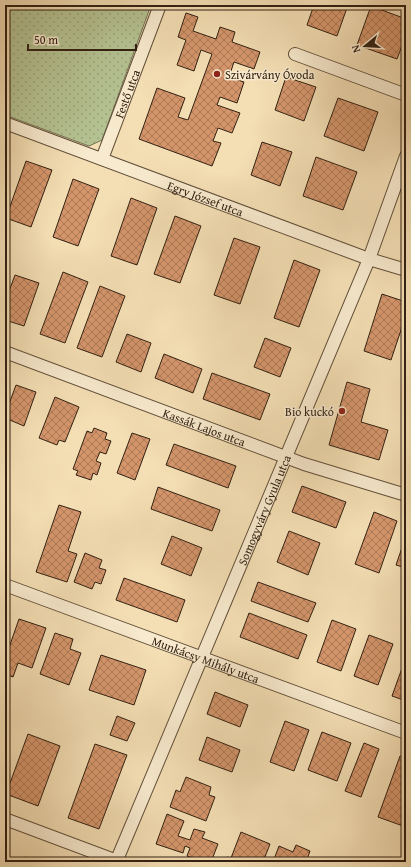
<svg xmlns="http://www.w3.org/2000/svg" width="411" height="867" viewBox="0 0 411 867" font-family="'Gentium Book Plus',serif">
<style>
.park{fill:url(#park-dots);stroke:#747252}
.building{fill:url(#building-cross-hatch);stroke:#322112}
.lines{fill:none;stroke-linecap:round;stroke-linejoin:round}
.minor-casing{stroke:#62503a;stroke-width:14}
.minor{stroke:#f8eace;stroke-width:12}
.poi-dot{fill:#8f2418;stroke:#f8eace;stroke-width:1.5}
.labels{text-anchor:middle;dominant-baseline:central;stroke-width:3;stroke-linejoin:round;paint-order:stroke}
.poi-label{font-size:12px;fill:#322112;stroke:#f8eace;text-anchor:start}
.street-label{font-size:12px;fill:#322112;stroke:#f8eace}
</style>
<defs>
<pattern id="park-dots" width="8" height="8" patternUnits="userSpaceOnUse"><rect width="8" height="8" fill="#b5c292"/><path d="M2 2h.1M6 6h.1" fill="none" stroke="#9ca67d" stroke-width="1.8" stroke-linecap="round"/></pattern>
<pattern id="building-cross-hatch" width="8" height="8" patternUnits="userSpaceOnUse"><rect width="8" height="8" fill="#d4956b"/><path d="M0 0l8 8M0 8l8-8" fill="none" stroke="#ad7957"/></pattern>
</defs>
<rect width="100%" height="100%" fill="#f4deb4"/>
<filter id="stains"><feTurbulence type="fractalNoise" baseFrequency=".005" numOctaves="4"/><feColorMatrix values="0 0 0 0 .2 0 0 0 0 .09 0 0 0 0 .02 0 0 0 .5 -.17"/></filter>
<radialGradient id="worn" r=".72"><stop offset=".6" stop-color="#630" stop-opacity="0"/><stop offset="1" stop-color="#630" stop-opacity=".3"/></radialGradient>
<!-- park -->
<path class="park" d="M5 5H151L102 140 89 146 5 115Z"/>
<!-- building -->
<g class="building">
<path d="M314 5H348L337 36 307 25Z"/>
<path d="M371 6 406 19V35L397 59 357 45Z"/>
<path d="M186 13 198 17 193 31 216 39 220 27 235 32 232 42 260 52 254 69 234 62 229 77 244 82 237 103 220 97 217 105 240 113 232 133 218 128 213 141 221 143 212 166 139 139 157 88 185 98 178 117 188 120 212 54 201 50 194 71 177 65 186 40 178 37Z"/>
<path d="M286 77 316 87 304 121 275 110Z"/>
<path d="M338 98 378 112 364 151 324 136Z"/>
<path d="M262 142 292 152 280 186 251 175Z"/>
<path d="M316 157 357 172 343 210 303 196Z"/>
<path d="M26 161 52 170 31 227 6 218Z"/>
<path d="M73 179 99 189 78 246 53 237Z"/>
<path d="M131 198 157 208 137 265 111 256Z"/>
<path d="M175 216 201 226 180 283 154 274Z"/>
<path d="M234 238 260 247 240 304 214 295Z"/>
<path d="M294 260 320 270 299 327 274 318Z"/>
<path d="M63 272 88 282 65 343 40 334Z"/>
<path d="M15 275 39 283 24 326 5 320V302Z"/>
<path d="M100 286 125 296 102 357 77 348Z"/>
<path d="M382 294 406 302V315L391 360 364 351Z"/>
<path d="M127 334 151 343 141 372 116 362Z"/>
<path d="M265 338 291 348 280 377 254 367Z"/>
<path d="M164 354 202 369 193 393 155 378Z"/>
<path d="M212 373 270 394 260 420 203 399Z"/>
<path d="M347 382 370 389 361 422 388 430 379 460 329 445Z"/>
<path d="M16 385 36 392 24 426 5 418V415Z"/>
<path d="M55 397 79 407 65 442 59 440 57 445 39 438Z"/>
<path d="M94 428 107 433 105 439 111 441 106 454 100 452 96 461 101 463 97 475 93 473 91 480 76 475 78 471 73 469 87 431 92 433Z"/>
<path d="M132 433 150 439 135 480 117 473Z"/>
<path d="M174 444 236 466 228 488 166 465Z"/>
<path d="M302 486 346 502 336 528 292 512Z"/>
<path d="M158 487 220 510 212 531 151 509Z"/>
<path d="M59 505 81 512 68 551 77 554 67 582 36 572Z"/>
<path d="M374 512 397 521 379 573 355 564Z"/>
<path d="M289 531 320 543 308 575 277 562Z"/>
<path d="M172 536 202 548 191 576 161 564Z"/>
<path d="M406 536V568L396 565Z"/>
<path d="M85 553 102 560 99 568 106 570 101 584 95 582 92 589 74 582Z"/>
<path d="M124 578 185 600 177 622 116 600Z"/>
<path d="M258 582 316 603 308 622 251 601Z"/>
<path d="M249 613 307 635 298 659 240 637Z"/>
<path d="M19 619 46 628 32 668 18 663 13 677 5 674V659Z"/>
<path d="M332 620 356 629 341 671 317 662Z"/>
<path d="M55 633 73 639 70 649 81 653 69 685 40 674Z"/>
<path d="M369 635 393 644 378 685 354 676Z"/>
<path d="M101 655 146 670 134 705 89 690Z"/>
<path d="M406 657V701L392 696Z"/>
<path d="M215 692 248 705 240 727 207 714Z"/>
<path d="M117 716 135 723 127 741 110 735Z"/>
<path d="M285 721 309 730 294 771 270 762Z"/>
<path d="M322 732 351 743 337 781 308 770Z"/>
<path d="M28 734 60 746 38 806 6 794Z"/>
<path d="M207 737 240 750 232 772 199 760Z"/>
<path d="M364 743 379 749 361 797 345 791Z"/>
<path d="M95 744 127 755 99 829 68 818Z"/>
<path d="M400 756 406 758V818L403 826 378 817Z"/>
<path d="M186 777 211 787 209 795 215 797 206 821 170 807 176 790 180 792Z"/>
<path d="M167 814 184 821 178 836 190 840 194 829 205 832 202 838 218 844 211 862H204L187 856 190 848 185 846 183 853 156 844Z"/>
<path d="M241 832 270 844 263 862H224L227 857 231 858Z"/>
<path d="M296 845 310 851 306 862H273L279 846 293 852Z"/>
<path d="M25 857 39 862H22Z"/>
</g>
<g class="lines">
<defs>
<g id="minor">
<path d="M295 54 406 95"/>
<path id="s1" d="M5 123 369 259 406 270"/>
<path id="s2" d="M102 159 160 5"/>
<path id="s3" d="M5 352 304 464 406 495"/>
<path id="s4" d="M5 585 406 733"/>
<path d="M5 819 120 862"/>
<path id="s5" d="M116 862 369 259 406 156"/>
</g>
</defs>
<!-- minor casing -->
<use href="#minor" class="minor-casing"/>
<!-- minor -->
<use href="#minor" class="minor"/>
</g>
<!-- markers -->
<g class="poi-dot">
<circle cx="217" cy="74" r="4"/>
<circle cx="342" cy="411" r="4"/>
</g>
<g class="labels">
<!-- poi labels -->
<g class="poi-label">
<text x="225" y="74">Szivárvány Óvoda</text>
<text x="334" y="411" text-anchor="end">Bio kuckó</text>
</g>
<!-- street labels -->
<g class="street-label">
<text stroke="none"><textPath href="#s2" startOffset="70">Festő utca</textPath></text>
<text stroke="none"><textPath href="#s1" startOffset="214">Egry József utca</textPath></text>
<text stroke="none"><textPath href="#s3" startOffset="213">Kassák Lajos utca</textPath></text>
<text stroke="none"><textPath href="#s5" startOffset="382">Somogyváry Gyula utca</textPath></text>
<text stroke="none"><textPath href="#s4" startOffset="214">Munkácsy Mihály utca</textPath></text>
</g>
</g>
<!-- margin -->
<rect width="411" height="867" fill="none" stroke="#f4deb4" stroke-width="20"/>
<rect x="6" y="6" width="399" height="855" fill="none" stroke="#322112" stroke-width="2"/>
<rect x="10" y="10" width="391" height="847" fill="none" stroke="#322112"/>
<!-- north arrow -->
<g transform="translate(365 46) rotate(252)" stroke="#f8eace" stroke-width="3" paint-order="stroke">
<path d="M0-3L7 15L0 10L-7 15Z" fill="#322112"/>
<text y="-6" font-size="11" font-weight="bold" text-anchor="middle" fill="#322112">N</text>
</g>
<!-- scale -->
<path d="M28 44v6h108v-6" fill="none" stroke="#322112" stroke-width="2"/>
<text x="34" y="44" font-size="12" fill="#322112" stroke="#f8eace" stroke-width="3" paint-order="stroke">50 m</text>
<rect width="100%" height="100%" filter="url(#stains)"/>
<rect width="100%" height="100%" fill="url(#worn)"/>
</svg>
